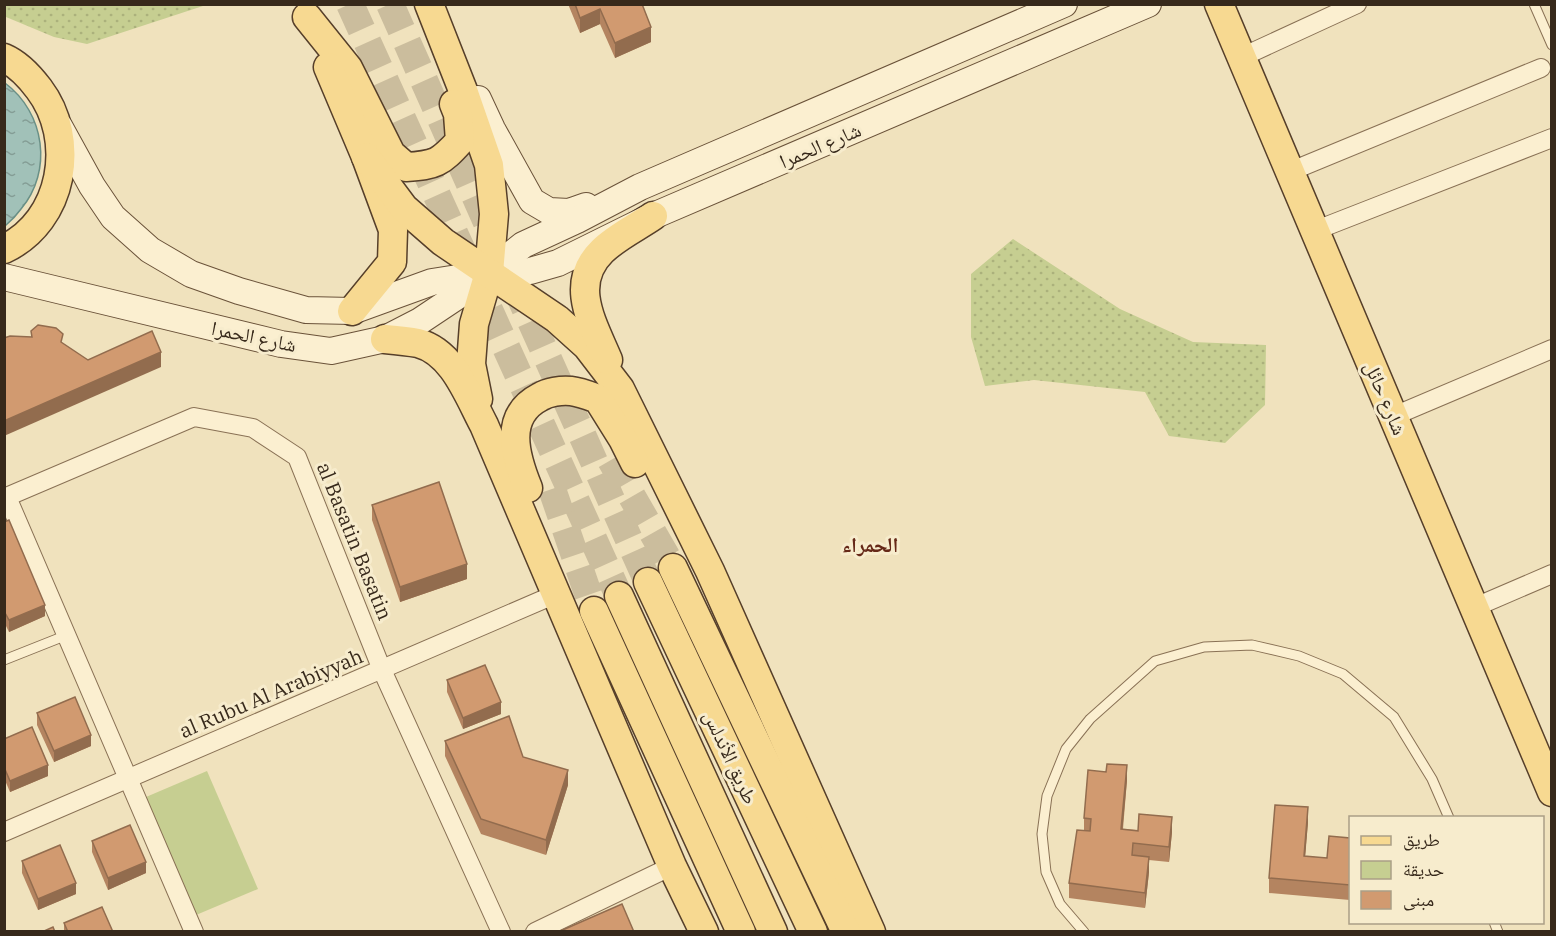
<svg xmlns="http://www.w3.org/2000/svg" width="1556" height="936" viewBox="0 0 1556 936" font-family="'IBM Plex Serif','Noto Naskh Arabic',serif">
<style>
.grass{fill:url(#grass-dots)}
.park{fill:#c6ce91}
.water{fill:url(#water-ripples);stroke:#688f86;stroke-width:1.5}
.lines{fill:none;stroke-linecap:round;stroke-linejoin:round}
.primary-tunnel{stroke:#cbbd9d;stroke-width:28;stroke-dasharray:28 14;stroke-linecap:butt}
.lane-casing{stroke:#897155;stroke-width:11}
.street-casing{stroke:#897155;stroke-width:20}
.secondary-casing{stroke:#6a5239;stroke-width:28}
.primary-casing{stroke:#563f2a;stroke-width:31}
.lane{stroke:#fbefd0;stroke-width:9}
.street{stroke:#fbefd0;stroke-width:18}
.secondary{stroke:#fbefd0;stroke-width:26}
.primary{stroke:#f7d991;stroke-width:28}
.wall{fill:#b48460}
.shaded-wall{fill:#926c4e}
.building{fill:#d19a70;stroke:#926c4e;stroke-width:1.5}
.labels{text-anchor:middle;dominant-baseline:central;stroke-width:6;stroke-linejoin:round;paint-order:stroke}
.street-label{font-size:20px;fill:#37291b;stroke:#f7eccd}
.neighbourhood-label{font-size:21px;font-weight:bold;fill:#662918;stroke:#f7eccd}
</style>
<defs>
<pattern id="grass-dots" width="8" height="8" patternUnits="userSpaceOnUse" patternTransform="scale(1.5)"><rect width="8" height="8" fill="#c6ce91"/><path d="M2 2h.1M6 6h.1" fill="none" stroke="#abb17c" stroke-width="1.8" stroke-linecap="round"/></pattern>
<pattern id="water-ripples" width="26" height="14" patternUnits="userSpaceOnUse" patternTransform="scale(1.5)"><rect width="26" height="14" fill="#a1c1b8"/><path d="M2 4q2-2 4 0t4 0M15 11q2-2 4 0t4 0" fill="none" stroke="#849d95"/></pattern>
</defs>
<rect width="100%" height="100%" fill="#f0e2bd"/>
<!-- grass -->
<g class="grass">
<path d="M5 4H206V5L87 44 54 37 6 17 5 16Z"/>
<path d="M1013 239 1120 309 1193 342 1266 345 1265 405 1225 443 1169 436 1145 392 1034 380 985 386 971 337V274Z"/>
</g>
<!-- park -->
<path class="park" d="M207 771 258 889 196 915 146 797Z"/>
<!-- water -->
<path class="water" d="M5 83C45 113 53 171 21 209 16 216 11 221 5 226Z"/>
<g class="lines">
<!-- primary-tunnel -->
<g class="primary-tunnel">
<path d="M350 4 619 596"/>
<path d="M390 4 494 238"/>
<path d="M514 283 648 582"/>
<path d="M611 460 673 568"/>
<path d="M552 489 594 611"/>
</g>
<defs>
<g id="lane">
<path d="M1534 4 1552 45"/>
<path d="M4 660 67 635"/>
<path d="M1494 922 1498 932"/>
<path d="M1084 932 1060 904 1046 872 1042 834 1047 796 1066 749 1090 719 1155 661 1204 647 1252 645 1299 656 1343 674 1394 717 1432 779 1449 818"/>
</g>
<g id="street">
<path d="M1242 57 1357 4"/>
<path d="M1289 172 1541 68"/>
<path d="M1314 231 1552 138"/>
<path d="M1394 416 1552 349"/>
<path d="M7 497 194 932"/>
<path d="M4 498 194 417 253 428 297 457 382 670 501 932"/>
<path d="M1473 608 1552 574"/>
<path d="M4 832 556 594"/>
<path d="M535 932 672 866"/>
</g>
<g id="secondary">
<path d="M478 99 492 129 532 201 549 211 569 212 586 206"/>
<path d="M59 126 92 186 113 217 150 250 191 274 239 291 306 310 352 311 432 282 489 273 530 271 558 263 653 216 1148 4"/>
<path d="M4 277 281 344 331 351 385 339 420 321 465 291 523 245 577 220 640 187 1064 4"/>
</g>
<g id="primary">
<path d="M429 4 464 93 489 165 494 214 489 273 474 324 471 364 478 399"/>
<path d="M1219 4 1552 792"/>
<path d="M307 17 348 68 391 154 406 167C436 165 440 163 460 141L458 114 454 104"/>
<path d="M4 58C18 64 30 77 39 89 77 139 64 221 4 249"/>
<path d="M328 67 366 157 393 230 392 262 352 311"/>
<path d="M366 157 404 208 443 242 557 319 587 346 620 389 710 571 871 932"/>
<path d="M385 339C396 340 407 341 418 343 453 352 468 395 484 425L672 866 704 932"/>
<path d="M608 360C593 324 568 284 602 251 616 237 637 227 653 216"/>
<path d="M528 488C515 456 503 416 540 397 548 392 561 390 571 391 580 392 590 396 598 399L623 439 635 463"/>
<path d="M673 568 846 932"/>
<path d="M648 582 813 932"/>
<path d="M619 596 773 932"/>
<path d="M594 611 741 932"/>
</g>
</defs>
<!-- lane casing -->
<use href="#lane" class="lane-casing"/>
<!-- street casing -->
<use href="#street" class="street-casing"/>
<!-- secondary casing -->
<use href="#secondary" class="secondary-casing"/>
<!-- primary casing -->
<use href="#primary" class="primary-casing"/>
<!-- lane -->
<use href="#lane" class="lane"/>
<!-- street -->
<use href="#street" class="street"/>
<!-- secondary -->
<use href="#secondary" class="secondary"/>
<!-- primary -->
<use href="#primary" class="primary"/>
</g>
<!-- wall -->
<g class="wall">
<path d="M568 4H643L642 5 651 42 615 58 600 24 580 33Z"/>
<path d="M372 505 467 579 400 602 372 520Z"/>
<path d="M4 522 45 616 9 632 4 622Z"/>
<path d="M447 680 501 714 463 729 447 692Z"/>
<path d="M37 713 91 746 54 762 37 725Z"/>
<path d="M4 739 48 776 10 792 4 778Z"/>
<path d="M445 741 523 757 568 785 546 855 481 834 445 756Z"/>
<path d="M1127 780 1123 829 1172 832 1169 862 1149 860V872L1145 908 1069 898V883L1084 831V818Z"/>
<path d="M1308 822 1305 856 1327 858 1350 838V900L1269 893V878Z"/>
<path d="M92 841 146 873 108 890 92 852Z"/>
<path d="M22 861 76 894 38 910 22 873Z"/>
<path d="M64 923 113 932H64Z"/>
</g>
<!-- shaded-wall -->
<g class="shaded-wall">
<path d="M600 9V24L580 33V18Z"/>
<path d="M651 27V42L615 58V43Z"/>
<path d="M161 352V367L4 436V421Z"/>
<path d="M467 564V579L400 602V587Z"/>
<path d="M45 605V616L9 632V620Z"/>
<path d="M501 702V714L463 729V718Z"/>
<path d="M91 735V746L54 762V751Z"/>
<path d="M48 765V776L10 792V781Z"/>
<path d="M1127 765V780L1121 844V829Z"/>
<path d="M568 770V785L546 855V840Z"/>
<path d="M1308 807V822L1304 871V856Z"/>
<path d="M1172 817V832L1169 862V847Z"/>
<path d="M1149 857V872L1145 908V893Z"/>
<path d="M146 862V873L108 890V878Z"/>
<path d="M76 883V894L38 910V899Z"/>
</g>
<!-- building -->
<g class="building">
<path d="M575 4H642L651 27 615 43 600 9 580 18Z"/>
<path d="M38 325 56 328 63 334 61 342 88 360 152 331 161 352 4 421V338L10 336 32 337 31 331Z"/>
<path d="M439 482 467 564 400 587 372 505Z"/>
<path d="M9 520 45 605 9 620 4 611V522Z"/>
<path d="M485 665 501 702 463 718 447 680Z"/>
<path d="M75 697 91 735 54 751 37 713Z"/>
<path d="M509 716 523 757 568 770 546 840 481 819 445 741Z"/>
<path d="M32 727 48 765 10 781 4 767V739Z"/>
<path d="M1107 764 1127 765 1121 829 1138 831 1139 814 1172 817 1169 847 1133 843 1132 855 1149 857 1145 893 1069 883 1077 830 1090 831 1091 819 1084 818 1088 770 1106 772Z"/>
<path d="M1275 805 1308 807 1304 856 1327 858 1329 836 1350 838V885L1269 878Z"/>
<path d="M130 825 146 862 108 878 92 841Z"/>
<path d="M60 845 76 883 38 899 22 861Z"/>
<path d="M622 904 634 932H558Z"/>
<path d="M102 907 113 932H68L64 923Z"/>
<path d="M53 927 55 932H42Z"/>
</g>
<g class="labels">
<!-- street labels -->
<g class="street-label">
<text transform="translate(820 145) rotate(-23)">شارع الحمرا</text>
<text transform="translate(254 336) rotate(12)">شارع الحمرا</text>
<text transform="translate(1386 398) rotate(67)">شارع حائل</text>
<text transform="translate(355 541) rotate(68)">al Basatin Basatin</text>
<text transform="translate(271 693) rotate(-23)">al Rubu Al Arabiyyah</text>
<text transform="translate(731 757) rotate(65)">طريق الأندلس</text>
</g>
<!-- neighbourhood labels -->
<g class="neighbourhood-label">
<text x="870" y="544">الحمراء</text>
</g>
</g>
<!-- border -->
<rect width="1556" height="936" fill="none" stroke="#37291b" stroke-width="12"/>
<!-- legend -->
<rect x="1349" y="816" width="195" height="108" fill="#f7eccd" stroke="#aa9e86" stroke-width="1.5"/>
<rect x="1361" y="836" width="30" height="9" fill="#f7d991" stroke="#aa9e86" stroke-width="1.5"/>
<text x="1403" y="846" font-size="18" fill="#37291b">طريق</text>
<rect x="1361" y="861" width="30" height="18" fill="#c6ce91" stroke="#aa9e86" stroke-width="1.5"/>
<text x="1403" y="876" font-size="18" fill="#37291b">حديقة</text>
<rect x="1361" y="891" width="30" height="18" fill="#d19a70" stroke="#aa9e86" stroke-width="1.5"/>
<text x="1403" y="906" font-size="18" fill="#37291b">مبنى</text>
</svg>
